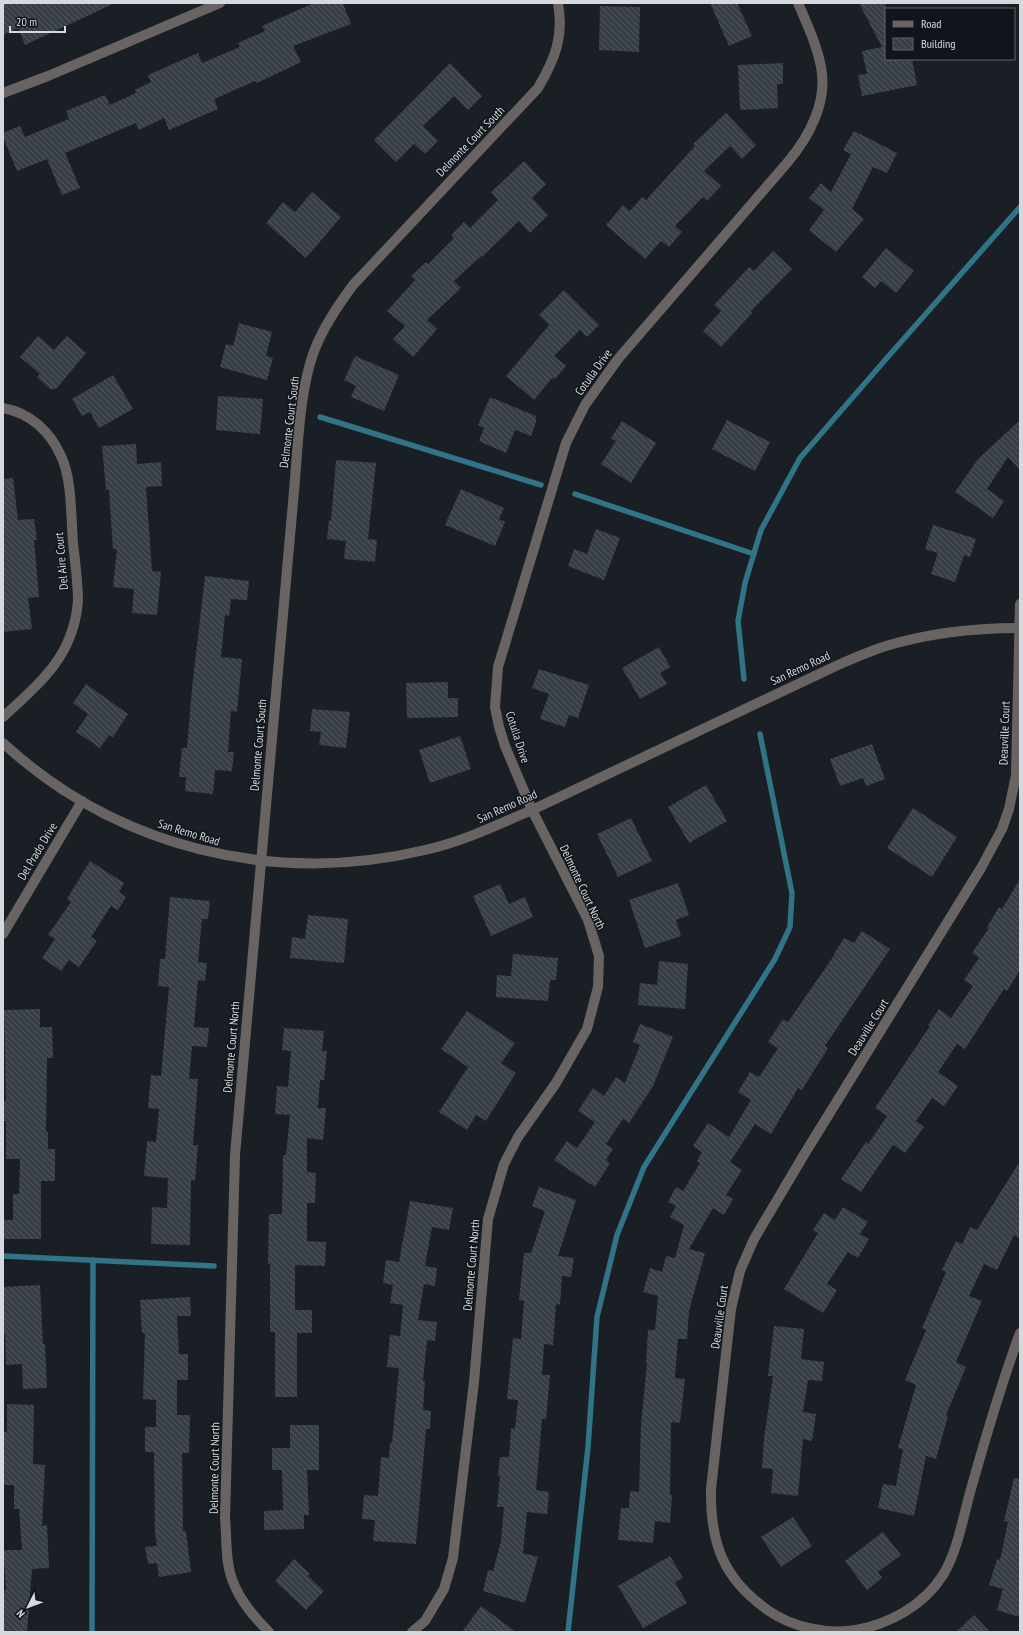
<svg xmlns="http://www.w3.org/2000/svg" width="1023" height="1635" viewBox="0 0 1023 1635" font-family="'PT Sans Narrow',sans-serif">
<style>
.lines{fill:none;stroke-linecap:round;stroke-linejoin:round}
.stream{stroke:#317387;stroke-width:5.5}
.building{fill:url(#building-back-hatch)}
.minor{stroke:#696463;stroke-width:10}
.labels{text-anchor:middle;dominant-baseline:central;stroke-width:3;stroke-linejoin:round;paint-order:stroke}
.street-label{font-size:12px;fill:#d5d9dd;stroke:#10151b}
</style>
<defs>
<pattern id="building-back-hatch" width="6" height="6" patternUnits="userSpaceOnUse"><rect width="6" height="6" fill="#373e44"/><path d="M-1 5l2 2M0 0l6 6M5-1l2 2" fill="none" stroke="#53595f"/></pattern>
</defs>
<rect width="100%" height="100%" fill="#191f24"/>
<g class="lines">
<!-- stream -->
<g class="stream">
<path d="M320 417 541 485"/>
<path d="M575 494 754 554"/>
<path d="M744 679 738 621 745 583 761 530 800 458 886 359 1020 207"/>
<path d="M3 1256 214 1266"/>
<path d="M92 1632 93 1260"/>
<path d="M568 1632 588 1447 597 1317 617 1235 644 1167 775 959 790 927 792 893 760 734"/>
</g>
</g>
<!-- building -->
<g class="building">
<path d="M3 3H115L25 45 18 28 3 35Z"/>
<path d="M314 3H343L351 24 293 46 301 62 257 83 255 81 214 99 218 109 169 130 164 118 139 130 136 123 65 153 80 188 62 195 47 159 17 171 3 137V133L20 126 25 137 69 119 66 111 105 95 110 105 136 93 135 90 151 82 148 75 198 53 202 63 240 47 238 43 265 31 262 26Z"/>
<path d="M710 3H737L752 36 729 46Z"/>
<path d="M859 3H886V59H912L917 85 862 96 858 75 867 74 862 51 882 47Z"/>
<path d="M600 6 640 7 639 52 599 50Z"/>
<path d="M450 63 482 96 468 110 454 96 423 126 438 141 425 154 414 144 396 162 374 140Z"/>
<path d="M783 63V84H777L778 108 740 110 738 65Z"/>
<path d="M726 113 756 145 742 159 730 146 704 171 721 186 707 201 703 197 675 226 682 232 669 247 661 241 645 259 606 225 623 205 630 211 642 197 646 200 695 146 693 144Z"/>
<path d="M854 131 897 153 887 173 873 167 852 209 864 219 836 252 809 230 824 210 809 198 821 183 831 192 851 154 843 150Z"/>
<path d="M524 161 546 184 532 198 548 215 530 233 519 221 482 257 481 256 454 281 461 288 427 320 437 329 413 357 393 339 405 326 387 311 415 280 411 276 426 262 428 264 454 238 451 235 464 222 470 228 498 200 491 192Z"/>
<path d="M312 192 341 217 306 258 266 223 283 202 295 212Z"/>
<path d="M886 248 914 271 896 293 881 281 875 288 862 277Z"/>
<path d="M773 251 792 269 751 311 752 313 721 347 703 331 721 311 714 305 749 267 754 271Z"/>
<path d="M564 290 599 325 587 337 580 330 554 356 566 366 555 379 552 378 534 400 506 376 549 325 539 315Z"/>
<path d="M239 323 272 332 266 356 273 358 267 380 220 367 226 344 233 346Z"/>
<path d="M38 336 54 350 67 336 86 353 56 389H50L37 377 40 374 20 357Z"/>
<path d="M355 356 399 375 384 411 351 397 356 386 344 380Z"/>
<path d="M113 375 133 409 99 428 90 412 82 416 72 399Z"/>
<path d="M218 396 263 399 260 434 216 430Z"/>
<path d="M490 397 536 416V422L531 436 515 430 506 453 479 441 484 428 478 425Z"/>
<path d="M727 420 770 442 755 471 712 449Z"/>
<path d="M1020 420V470L1008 457 987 489 1004 501 993 518 955 492 978 459Z"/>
<path d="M622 421 656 443 631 483 601 464 616 441 611 438Z"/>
<path d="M136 444 137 464 161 462 162 486 146 487 152 571 161 572 157 615 132 613 134 589 113 587 117 549H113L109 490H106L102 446Z"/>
<path d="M336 460 376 463 368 539 377 540 375 562 344 559 346 541 327 539 329 520 331 521Z"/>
<path d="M13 478 18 520 34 519 37 540H34L39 597 28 598 32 629 3 632V479Z"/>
<path d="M461 489 504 508 499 519 505 522 495 546 445 525Z"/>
<path d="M933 525 976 539 970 557 964 555 955 582 931 574 938 553 925 549Z"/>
<path d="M596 529 620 538 604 580 568 566 574 549 587 554Z"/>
<path d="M205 576 249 581 247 600 231 599 229 616 225 615 221 657 242 659 237 712 231 711 228 752H234L232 771 215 770 213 794 185 791 186 777H179L182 748H187L192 688Z"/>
<path d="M659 647 670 667 660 673 667 684 640 699 622 668Z"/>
<path d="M539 669 589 685 578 718 569 715 565 727 540 719 549 694 532 688Z"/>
<path d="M448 682V698H458V717L407 718 406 683Z"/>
<path d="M86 684 128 714 113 737 109 735 100 748 76 732 88 714 73 703Z"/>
<path d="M312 709 350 712 346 748 319 745 321 732 310 731Z"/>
<path d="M460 736 471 769 430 783 419 750Z"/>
<path d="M872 744 885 779 866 786 863 778 840 786 830 759Z"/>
<path d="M706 785 727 821 689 843 668 807Z"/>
<path d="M913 808 957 837 932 877 887 848Z"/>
<path d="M631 818 652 861 618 877 597 834Z"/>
<path d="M90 861 124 883 119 892 126 897 118 910 111 906 91 937 97 941 79 967 69 960 61 971 42 958 55 939 48 935 71 902 67 899Z"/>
<path d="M1020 879V970L1007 991 1004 989 965 1049 957 1044 938 1072 958 1086 944 1106 932 1098 916 1121 924 1127 905 1153 893 1145 861 1192 841 1179 866 1142 868 1144 887 1116 875 1108 930 1026 928 1025 939 1009 951 1018 973 986 964 980 979 958 972 953 989 928 987 927 999 907 1002 909Z"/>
<path d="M678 883 689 915 676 920 681 936 645 948 629 900Z"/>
<path d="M500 884 509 904 525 897 533 917 491 936 473 896Z"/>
<path d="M170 897 210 901 208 919H202L198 962 207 963 205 981 198 980 194 1027 209 1028 207 1047 192 1046 189 1079H198L193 1145H198L195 1181 191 1180 190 1245 151 1244 152 1207 167 1208 168 1178 144 1176 147 1141 156 1142 159 1109 148 1108 151 1075 161 1076 169 987 158 986 160 959H165Z"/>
<path d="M308 915 348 919 344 963 290 958 292 937 305 939Z"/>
<path d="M862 931 890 949 825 1046 828 1048 802 1090 798 1088 771 1134 755 1124 730 1162 742 1170 726 1195 733 1199 724 1215 713 1208 689 1249 705 1253 689 1311 687 1339H678L675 1378 685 1379 680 1423 671 1422 670 1495H672L670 1523 655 1521 653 1543 618 1540 621 1508H629L630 1491 639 1492 641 1425 647 1363H646L648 1330H655L658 1296 643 1292 650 1268 662 1272 666 1256 675 1258 684 1225 670 1217 676 1206 668 1202 676 1187 683 1191 700 1163 697 1161 702 1152 693 1146 708 1123 729 1137 751 1100 738 1092 750 1072 759 1077 778 1048 768 1042 783 1019 788 1022 835 954H834L844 938 854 943Z"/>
<path d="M513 954 558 958 556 980H550L548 1001 496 997 497 975 511 976Z"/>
<path d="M659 961 688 964 685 1009 638 1005 640 983 657 985Z"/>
<path d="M40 1009V1027H52L53 1058H47L46 1132H48V1149H55V1181H41V1239H3V1220H13V1194H19L20 1159H6V1121H3V1100L6 1101 4 1010Z"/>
<path d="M467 1011 515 1043 501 1063 516 1073 486 1121 476 1115 467 1130 439 1112 468 1067 441 1049Z"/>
<path d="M640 1024 673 1037 653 1086 629 1123 623 1119 606 1144 613 1149 606 1160 610 1163 595 1187 554 1160 567 1141 577 1148 595 1122 578 1111 593 1088 604 1096 616 1077 625 1083 640 1045 633 1042Z"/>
<path d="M284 1028 324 1031 322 1051H327L324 1080H320L318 1108H326L323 1140 307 1138V1172L316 1173 315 1203H307V1241L326 1242 325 1266 295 1265V1310H312V1333H297V1397H275V1332H270V1264H268L269 1214H282L283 1155H286L290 1115 275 1114 277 1086 288 1087 291 1051 282 1050Z"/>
<path d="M1020 1161V1239L1014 1235 997 1270 984 1264 969 1296 982 1301 956 1362 966 1367 946 1415 948 1416 936 1459 926 1456 914 1516 878 1508 883 1484 896 1486 903 1449 898 1448 916 1385 905 1380 926 1330 922 1328 946 1272 942 1270 956 1241 962 1244 970 1227 977 1230Z"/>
<path d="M539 1187 576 1200 558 1256 574 1258 571 1277 562 1276 560 1305 556 1304 553 1345 544 1344 542 1375H550L546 1419H542L536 1490 549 1492 547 1514 527 1512 523 1553 538 1557 525 1603 483 1591 488 1570 493 1571 501 1541 504 1507H497L500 1476H498L500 1457H509L511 1428 515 1429 518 1400 507 1399 513 1338 521 1339 524 1301 519 1300 524 1253H531L545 1211 532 1206Z"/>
<path d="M410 1201 453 1208 449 1230 432 1227 425 1266 437 1268 435 1286 424 1284 418 1320 437 1322 435 1341 427 1340 423 1381H425L423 1410 431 1411 430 1429H426L416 1544 373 1541 375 1520 362 1519 364 1495 378 1496 381 1457 389 1458 390 1442 392 1443 399 1368 387 1367 390 1335 400 1336 403 1305 390 1303 393 1285 383 1283 386 1260 399 1262Z"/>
<path d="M843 1207 868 1222 860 1234 869 1239 858 1258 848 1252 827 1284 837 1290 823 1313 784 1289 818 1233 813 1230 824 1213 835 1220Z"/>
<path d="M40 1285 43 1344H45L47 1388 23 1389 22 1364 6 1365 5 1334 3 1335V1287Z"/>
<path d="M190 1297 191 1316H177L179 1354H188V1380H177V1415H190L189 1453H182L183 1531H186L191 1572 159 1577 157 1563 148 1564 145 1547 157 1546 155 1533 154 1452H145V1427H156V1400L143 1399 145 1333H142L140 1300Z"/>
<path d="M774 1326 804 1329 801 1359 824 1362 822 1381 808 1380 803 1412 816 1414 812 1441 803 1439 798 1496 771 1493 773 1469 762 1468 764 1439 773 1376H768Z"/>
<path d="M7 1404 34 1405 33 1464 45 1465 42 1526 47 1525 49 1568 32 1569 27 1632H3V1589L6 1590 3 1550H22L19 1509H14V1485H3V1432H7Z"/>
<path d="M290 1425H319V1470H307L309 1515H304V1529L264 1530V1511L283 1510 282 1470H272V1448H290Z"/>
<path d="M1014 1478 1020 1479V1617L997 1610 1003 1589 989 1585 997 1559 1000 1560 1008 1522 1004 1521Z"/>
<path d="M793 1517 812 1546 781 1567 761 1537Z"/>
<path d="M883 1532 901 1555 878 1572 882 1578 867 1590 845 1561Z"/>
<path d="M670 1556 683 1578 675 1582 687 1603 643 1628 618 1586Z"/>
<path d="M294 1559 310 1574 308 1576 324 1591 306 1610 275 1581Z"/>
<path d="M481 1606 516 1632H462Z"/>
<path d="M974 1615 990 1632H956Z"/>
</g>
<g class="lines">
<!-- minor -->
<g class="minor">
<path d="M3 93 48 76 220 3"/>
<path d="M3 408C30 413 50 431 61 456 72 478 71 518 73 543 75 562 78 582 78 601 77 614 74 627 69 639 57 670 27 695 3 717"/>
<path d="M1020 604 1016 775 1009 809 1002 829 981 868 805 1153 754 1239 740 1271 731 1309 711 1489C710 1543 723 1579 769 1611 792 1627 828 1635 856 1630 890 1624 924 1605 943 1575 958 1550 963 1517 971 1489 986 1436 1001 1384 1020 1333"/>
<path d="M3 743C117 848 274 886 425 850 462 842 497 825 532 810L838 665C854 658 870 651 886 646 929 633 975 628 1020 628"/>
<path d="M3 934 82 801"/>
<path d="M269 1632C254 1617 239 1600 232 1579 225 1561 227 1537 225 1518L235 1155 294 491C298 448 299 395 313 354 322 329 337 307 353 285L538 88C555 59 564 37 558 3"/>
<path d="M412 1632 425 1621 444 1589 453 1558 474 1382 488 1219 504 1164 518 1137 556 1083 587 1029 598 987 599 956 588 920 532 810 505 746 499 727 495 707 498 667 566 443 585 405 618 359 787 163C809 137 828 102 821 67 817 45 807 24 798 3"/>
</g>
</g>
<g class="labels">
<!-- street labels -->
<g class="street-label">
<text transform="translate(470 141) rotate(-46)">Delmonte Court South</text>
<text transform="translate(593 372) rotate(-54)">Cotulla Drive</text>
<text transform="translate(289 422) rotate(-83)">Delmonte Court South</text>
<text transform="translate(61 561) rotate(-95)">Del Aire Court</text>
<text transform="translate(800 668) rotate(-25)">San Remo Road</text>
<text transform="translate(1004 733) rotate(-88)">Deauville Court</text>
<text transform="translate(518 737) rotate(72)">Cotulla Drive</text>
<text transform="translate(258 745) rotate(-85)">Delmonte Court South</text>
<text transform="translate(507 806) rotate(-24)">San Remo Road</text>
<text transform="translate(189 832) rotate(17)">San Remo Road</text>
<text transform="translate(37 851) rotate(-59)">Del Prado Drive</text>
<text transform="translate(583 887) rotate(65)">Delmonte Court North</text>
<text transform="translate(868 1027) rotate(-58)">Deauville Court</text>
<text transform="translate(231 1047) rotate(-85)">Delmonte Court North</text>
<text transform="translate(471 1265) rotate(-85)">Delmonte Court North</text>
<text transform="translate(719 1317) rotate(-82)">Deauville Court</text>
<text transform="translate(214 1468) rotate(-89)">Delmonte Court North</text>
</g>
</g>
<!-- border -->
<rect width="1023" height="1635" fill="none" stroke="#d5d9dd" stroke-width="8"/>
<!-- legend -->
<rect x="885" y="8" width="130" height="52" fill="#10151b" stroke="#5f6369"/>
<rect x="893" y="21" width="20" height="6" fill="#696463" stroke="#5f6369"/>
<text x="921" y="28" font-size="12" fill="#d5d9dd">Road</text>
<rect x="893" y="38" width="20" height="12" fill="url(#building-back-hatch)" stroke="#5f6369"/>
<text x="921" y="48" font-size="12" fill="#d5d9dd">Building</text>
<!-- north arrow -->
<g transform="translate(28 1607) rotate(228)" stroke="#10151b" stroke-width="3" paint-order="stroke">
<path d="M0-3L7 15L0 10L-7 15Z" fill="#d5d9dd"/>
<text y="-6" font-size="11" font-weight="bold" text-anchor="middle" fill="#d5d9dd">N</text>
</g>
<!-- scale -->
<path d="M10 26v6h55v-6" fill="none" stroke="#d5d9dd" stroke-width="2"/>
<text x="16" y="26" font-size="12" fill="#d5d9dd" stroke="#10151b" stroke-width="3" paint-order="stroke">20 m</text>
</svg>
